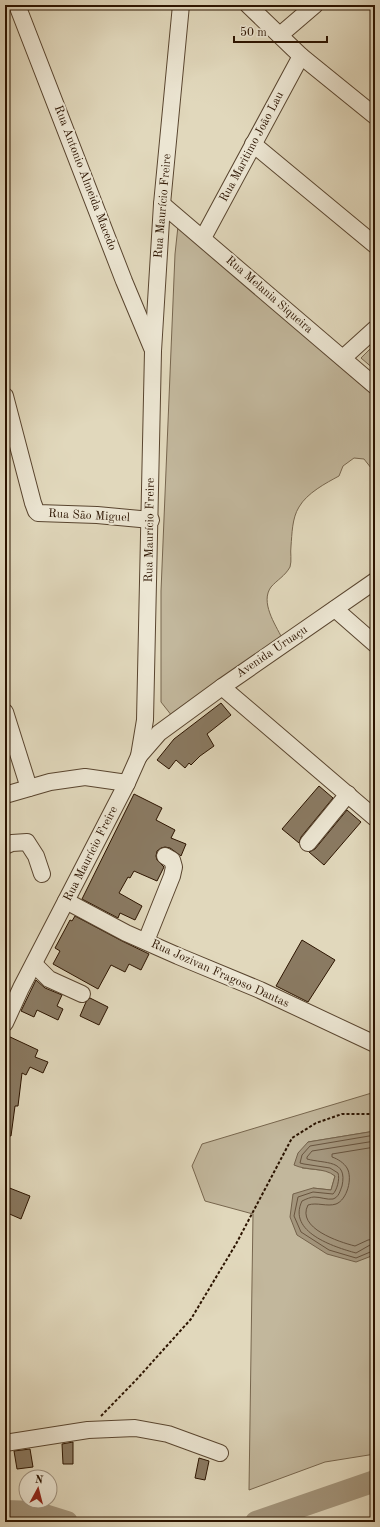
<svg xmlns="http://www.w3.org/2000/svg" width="380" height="1527" viewBox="0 0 380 1527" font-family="'Old Standard TT',serif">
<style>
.green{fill:#c2b79c;stroke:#77664e}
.water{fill:#a3957c;stroke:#73614a}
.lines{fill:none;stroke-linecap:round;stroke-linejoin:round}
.shore{stroke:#68543e;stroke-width:1}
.river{stroke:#a3957c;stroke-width:22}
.building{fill:#8a7a62;stroke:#2c1400}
.minor-casing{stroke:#59452f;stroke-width:18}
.path{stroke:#2c1400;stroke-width:2;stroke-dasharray:3 2;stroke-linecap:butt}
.minor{stroke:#ece6d3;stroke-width:16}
.labels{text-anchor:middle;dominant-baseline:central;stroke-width:4;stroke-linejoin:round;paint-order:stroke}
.street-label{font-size:12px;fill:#2c1400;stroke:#ece6d3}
</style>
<rect width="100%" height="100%" fill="#e1d8bc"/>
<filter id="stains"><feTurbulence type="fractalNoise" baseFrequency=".005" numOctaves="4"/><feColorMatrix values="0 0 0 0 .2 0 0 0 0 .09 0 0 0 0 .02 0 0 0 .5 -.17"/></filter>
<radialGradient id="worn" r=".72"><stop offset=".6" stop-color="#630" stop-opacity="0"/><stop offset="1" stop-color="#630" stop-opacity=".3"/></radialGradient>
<!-- green -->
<g class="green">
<path d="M178 226 375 397V473L364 459 354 458 343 466 339 476C326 483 307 493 299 507 292 518 292 534 291 546 290 552 292 561 290 567 285 576 277 580 271 587 260 602 275 624 282 638L172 716 161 702V591L175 254Z"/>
<path d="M375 344V370L361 358Z"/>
<path d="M375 1092V1131L308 1142 302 1168 329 1171 335 1176 331 1190 313 1188 369 1257 375 1253V1454L325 1462 249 1490 253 1214 205 1201 192 1166 202 1144Z"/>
</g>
<!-- water -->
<path class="water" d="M375 1131V1253L369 1257 356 1262 327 1254 297 1235 290 1217 293 1194 313 1188 331 1190 335 1176C324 1167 307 1171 294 1165L298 1153 308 1142Z"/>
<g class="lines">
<!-- shore -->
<g class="shore">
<path d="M375 1135 310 1146 302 1155 300 1163 304 1164 330 1168 338 1173C340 1179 337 1190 333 1194L313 1192 298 1197 294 1216 301 1232 329 1250 356 1258 375 1250"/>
<path d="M375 1141 312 1151 307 1157V1159C325 1164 348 1159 342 1186 340 1191 339 1197 333 1199 327 1200 321 1197 314 1197 311 1197 306 1199 302 1201 287 1232 334 1247 356 1253L370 1245H375"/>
<path d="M375 1147 332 1154V1157C338 1159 344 1163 347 1168 353 1178 347 1200 336 1204 327 1207 317 1202 308 1205 296 1228 339 1242 355 1246L368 1240 375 1239"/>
</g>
<!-- river -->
<g class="river">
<path d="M5 1511 35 1512 67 1522"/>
<path d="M256 1522 375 1481"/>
</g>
</g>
<!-- building -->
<g class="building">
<path d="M221 703 231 715 207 734 214 746 200 756 191 765 189 763 185 768 176 760 169 769 157 760 174 739Z"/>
<path d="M319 786 333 798 301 837 299 843 282 829Z"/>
<path d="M134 794 162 808 156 820 175 830 171 838 186 844 181 856 170 848 165 847 161 848 157 851 156 856 157 860 164 867 157 881 134 871 130 878 128 877 119 893 142 906 135 920 120 913 118 918 82 899Z"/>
<path d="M347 810 361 822 324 865 309 852 315 849Z"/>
<path d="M75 916 122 941 149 954 141 970 129 964 125 972 111 965 98 989 53 964 60 951 55 948 70 920 72 921Z"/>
<path d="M302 940 335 960 308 1002 276 986Z"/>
<path d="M36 980 45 988 62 995 57 1006 63 1009 58 1020 37 1010 34 1017 21 1011Z"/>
<path d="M90 998 108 1007 99 1025 80 1016 86 1002Z"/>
<path d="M8 1036 38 1050 35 1057 48 1062 43 1073 30 1067 26 1075 22 1073 18 1106H15L11 1136 5 1135V1042Z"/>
<path d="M7 1187 30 1196 21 1219 5 1212V1192Z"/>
<path d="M73 1442V1464H63L62 1444Z"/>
<path d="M30 1449 33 1467 17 1469 14 1451Z"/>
<path d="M199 1458 209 1461 205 1480 195 1478Z"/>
</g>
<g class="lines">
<defs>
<g id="minor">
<path d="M17 5 124 281 152 348"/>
<path d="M248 5 301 56 375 116"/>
<path d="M280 35 315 5"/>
<path d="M253 144 375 245"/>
<path d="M162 204 375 386"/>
<path d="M203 238 301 56"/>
<path d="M343 358 375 329"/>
<path d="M5 396 33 503 36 511 38 513 97 515 151 520"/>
<path d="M335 609 375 644"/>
<path d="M222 687 375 818"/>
<path d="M5 712 29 788"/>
<path d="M139 756 159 733 222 687 375 581"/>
<path d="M5 795 50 782 85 777 127 783"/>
<path d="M308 843 348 794"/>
<path d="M5 846 12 843 27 842 36 856 42 874"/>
<path d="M66 901 126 933 178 956 260 990 375 1044"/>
<path d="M146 941 172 876 174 867 172 860 165 856"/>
<path d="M34 964 49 979 82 994"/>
<path d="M5 1023 21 988 127 783 139 756 145 720 153 351 162 204 181 5"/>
<path d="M5 1443 88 1430 135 1428 168 1434 220 1453"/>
</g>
</defs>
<!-- minor casing -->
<use href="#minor" class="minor-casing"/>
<!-- path -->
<path class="path" d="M101 1416 137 1379 191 1319 236 1244 292 1138 316 1123 342 1114H375"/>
<!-- minor -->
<use href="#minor" class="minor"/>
</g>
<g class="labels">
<!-- street labels -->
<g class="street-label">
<text transform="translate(252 147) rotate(-62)">Rua Maritimo João Lau</text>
<text transform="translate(85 178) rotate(69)">Rua Antonio Almeida Macedo</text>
<text transform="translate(163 206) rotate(-85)">Rua Maurício Freire</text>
<text transform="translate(269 295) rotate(41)">Rua Melania Siqueira</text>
<text transform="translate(89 516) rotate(3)">Rua São Miguel</text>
<text transform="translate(150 530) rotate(-89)">Rua Maurício Freire</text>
<text transform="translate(272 652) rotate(-34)">Avenida Uruaçu</text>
<text transform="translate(91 854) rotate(-63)">Rua Maurício Freire</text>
<text transform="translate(220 974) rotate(24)">Rua Jozivan Fragoso Dantas</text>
</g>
</g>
<!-- margin -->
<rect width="380" height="1527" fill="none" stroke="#e1d8bc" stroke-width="20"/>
<rect x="6" y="6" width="368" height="1515" fill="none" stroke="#2c1400" stroke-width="2"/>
<rect x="10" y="10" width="360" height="1507" fill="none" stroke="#2c1400"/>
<!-- north arrow -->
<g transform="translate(38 1489) rotate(7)"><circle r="19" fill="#ece6d3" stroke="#9f927f"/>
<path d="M0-3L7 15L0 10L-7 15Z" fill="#8f2418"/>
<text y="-6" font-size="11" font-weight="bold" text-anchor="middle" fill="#2c1400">N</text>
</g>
<!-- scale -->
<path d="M234 36v6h93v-6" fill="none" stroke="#2c1400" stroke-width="2"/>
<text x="240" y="36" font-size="12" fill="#2c1400" stroke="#ece6d3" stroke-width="3" paint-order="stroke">50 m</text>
<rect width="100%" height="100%" filter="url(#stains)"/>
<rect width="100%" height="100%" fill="url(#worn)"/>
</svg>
